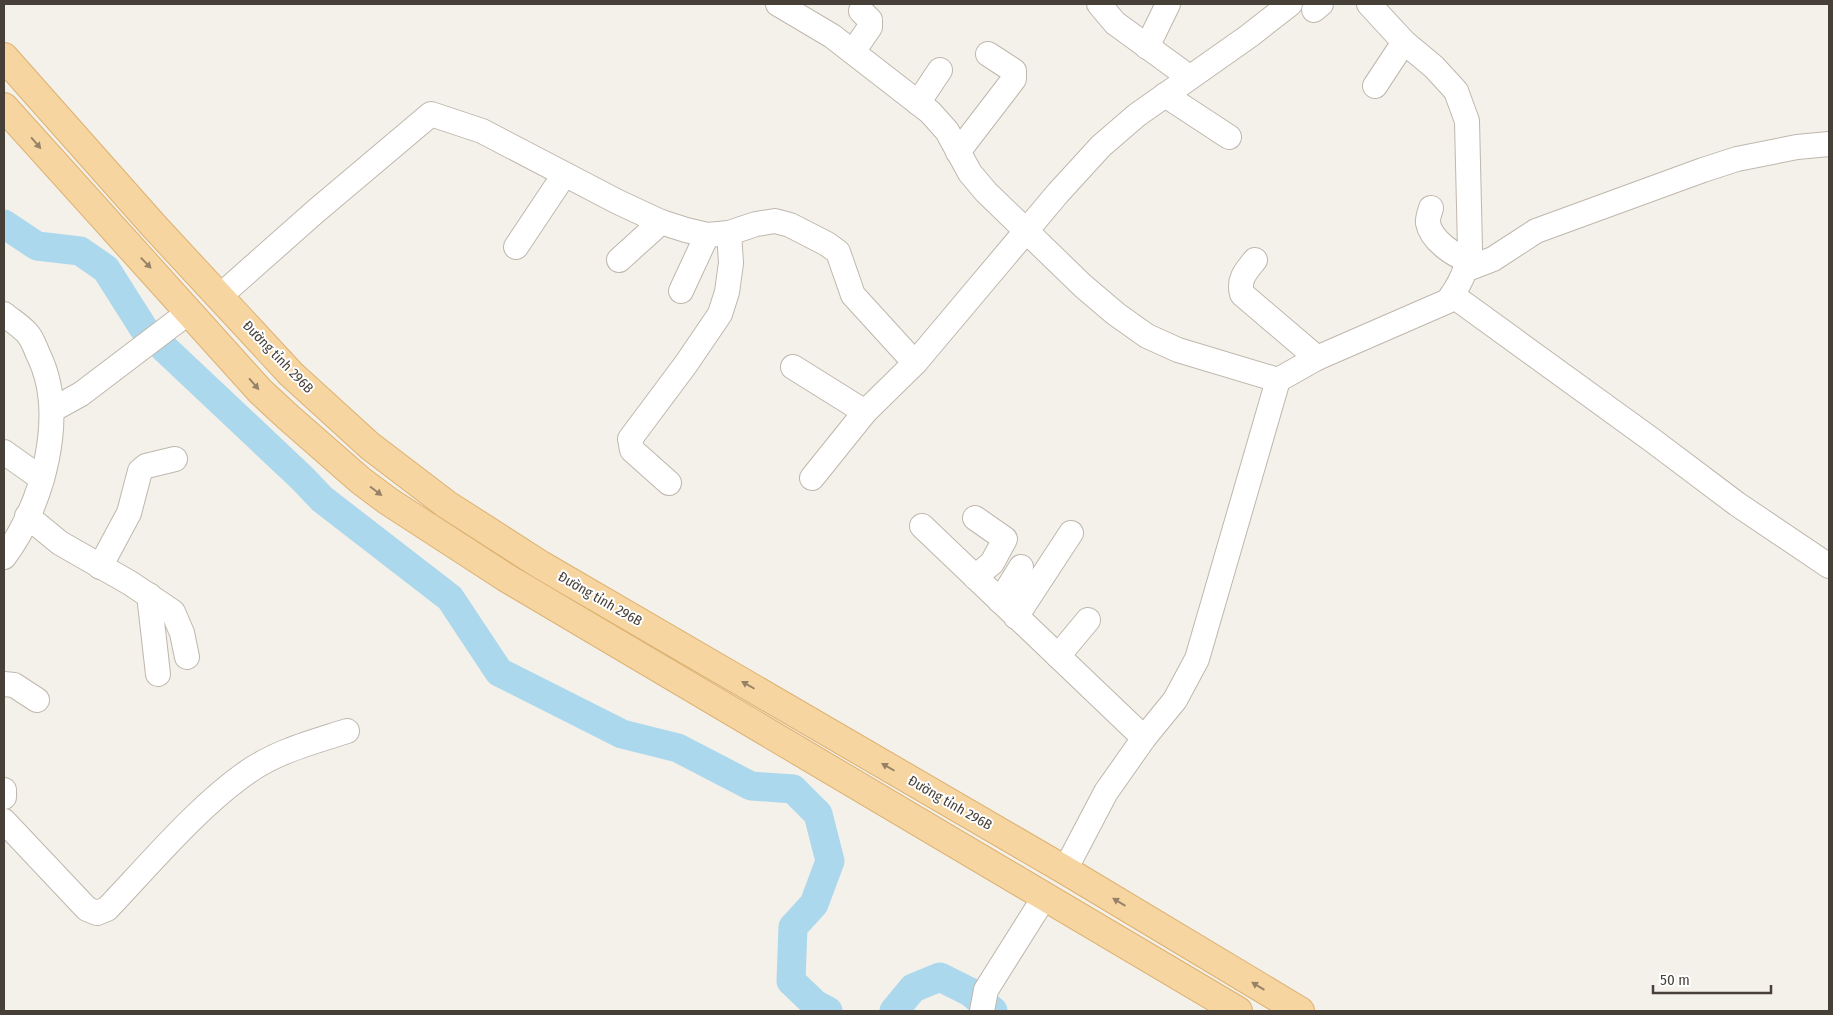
<svg xmlns="http://www.w3.org/2000/svg" width="1833" height="1015" viewBox="0 0 1833 1015" font-family="'Fira Sans Condensed',sans-serif">
<style>
.lines{fill:none;stroke-linecap:round;stroke-linejoin:round}
.river{stroke:#abd8ec;stroke-width:29}
.minor-casing{stroke:#bfb7ad;stroke-width:26}
.major-casing{stroke:#dcb170;stroke-width:30}
.minor{stroke:#fff;stroke-width:24}
.major{stroke:#f7d5a0;stroke-width:28}
.oneway{fill:#968367}
.labels{text-anchor:middle;dominant-baseline:central;stroke-width:4;stroke-linejoin:round;paint-order:stroke}
.street-label{font-size:14px;fill:#474039;stroke:#fff}
</style>
<rect width="100%" height="100%" fill="#f4f0ea"/>
<g class="lines">
<!-- river -->
<g class="river">
<path d="M4 224 37 246 80 251 106 269 144 329"/>
<path d="M163 347 302 478 322 499 450 598 499 672 622 734 678 748 751 786 793 789 818 814 830 861 814 904 793 927 791 981 815 1004 828 1011"/>
<path d="M894 1011 913 988 940 977 970 992 993 1011"/>
</g>
<defs>
<g id="minor">
<path d="M778 4 832 36 930 112 947 131 970 173 986 192 1083 286 1116 314 1147 336 1178 350 1278 380"/>
<path d="M1099 4 1115 23 1189 77"/>
<path d="M1314 10 1321 4"/>
<path d="M1147 47 1168 4"/>
<path d="M853 52 870 27V20L861 11"/>
<path d="M1375 86 1404 42"/>
<path d="M1165 95 1229 137"/>
<path d="M918 103 940 70"/>
<path d="M958 152 1014 79V71L988 54"/>
<path d="M1431 208C1430 212 1427 219 1428 223 1431 240 1454 256 1469 260"/>
<path d="M516 247 564 175"/>
<path d="M619 260 661 222"/>
<path d="M1255 260C1246 271 1238 279 1242 294L1317 358"/>
<path d="M1467 269 1493 259 1536 231 1703 170 1737 159 1797 147 1829 144"/>
<path d="M681 291 707 235"/>
<path d="M1452 295 1652 440 1737 504 1829 566"/>
<path d="M220 296 316 211 431 114 482 131 618 202 661 222 686 230 707 235 729 233 756 224 775 221 790 225 827 244 838 252 853 295 915 363"/>
<path d="M4 314C11 320 21 326 27 333 32 338 35 347 38 354 68 414 43 506 4 557"/>
<path d="M793 367 865 412"/>
<path d="M52 410 81 394 189 312"/>
<path d="M4 452 42 479"/>
<path d="M812 478 865 412 915 363 1058 193 1101 146 1137 115 1249 36 1290 4"/>
<path d="M669 483 632 450 630 439 686 364 720 314 727 292 731 263 729 233"/>
<path d="M27 516 60 543 130 583 173 612 182 633 187 657"/>
<path d="M922 526 1144 738 1175 700 1197 659 1278 380 1317 358 1448 301C1460 284 1467 270 1470 249L1467 121 1456 91 1434 67 1404 42 1369 4"/>
<path d="M100 567 129 513 140 471 146 466 175 459"/>
<path d="M975 577 992 563 1005 539 975 518"/>
<path d="M149 595 158 674"/>
<path d="M1000 601 1021 567"/>
<path d="M1016 617 1071 533"/>
<path d="M1058 656 1088 620"/>
<path d="M4 684 14 685 37 700"/>
<path d="M4 790V797"/>
<path d="M4 821 87 909 97 913 107 909C149 865 199 805 249 771 278 751 313 742 347 731"/>
<path d="M1065 870 1106 792 1144 738"/>
<path d="M982 1011 986 990 1045 896"/>
</g>
<g id="major">
<path d="M4 57 153 225 291 374 370 446 446 504 541 565 1065 870 1300 1011"/>
<path d="M4 107 260 391 288 417 360 480 388 501 505 577 1238 1011"/>
</g>
</defs>
<!-- minor casing -->
<use href="#minor" class="minor-casing"/>
<!-- major casing -->
<use href="#major" class="major-casing"/>
<!-- minor -->
<use href="#minor" class="minor"/>
<!-- major -->
<use href="#major" class="major"/>
</g>
<!-- one-way arrows -->
<defs><path id="oneway-solid" d="M-6-.8H1V-3.2L6.5 0L1 3.2V.8H-6Z" transform="scale(1.25)"/></defs>
<g class="oneway">
<use href="#oneway-solid" transform="translate(36 143) rotate(49)"/>
<use href="#oneway-solid" transform="translate(146 263) rotate(46)"/>
<use href="#oneway-solid" transform="translate(254 384) rotate(49)"/>
<use href="#oneway-solid" transform="translate(376 491) rotate(37)"/>
<use href="#oneway-solid" transform="translate(748 685) rotate(-150)"/>
<use href="#oneway-solid" transform="translate(888 767) rotate(-150)"/>
<use href="#oneway-solid" transform="translate(1119 902) rotate(-149)"/>
<use href="#oneway-solid" transform="translate(1258 986) rotate(-149)"/>
</g>
<g class="labels">
<!-- street labels -->
<g class="street-label">
<text transform="translate(278 357) rotate(46)">Đường tỉnh 296B</text>
<text transform="translate(600 599) rotate(30)">Đường tỉnh 296B</text>
<text transform="translate(950 803) rotate(30)">Đường tỉnh 296B</text>
</g>
</g>
<!-- border -->
<rect width="1833" height="1015" fill="none" stroke="#474039" stroke-width="10"/>
<!-- scale -->
<path d="M1653 985v8h118v-8" fill="none" stroke="#474039" stroke-width="2.5"/>
<text x="1660" y="985" font-size="15" fill="#474039" stroke="#ffffff" stroke-width="4" paint-order="stroke">50 m</text>
</svg>
